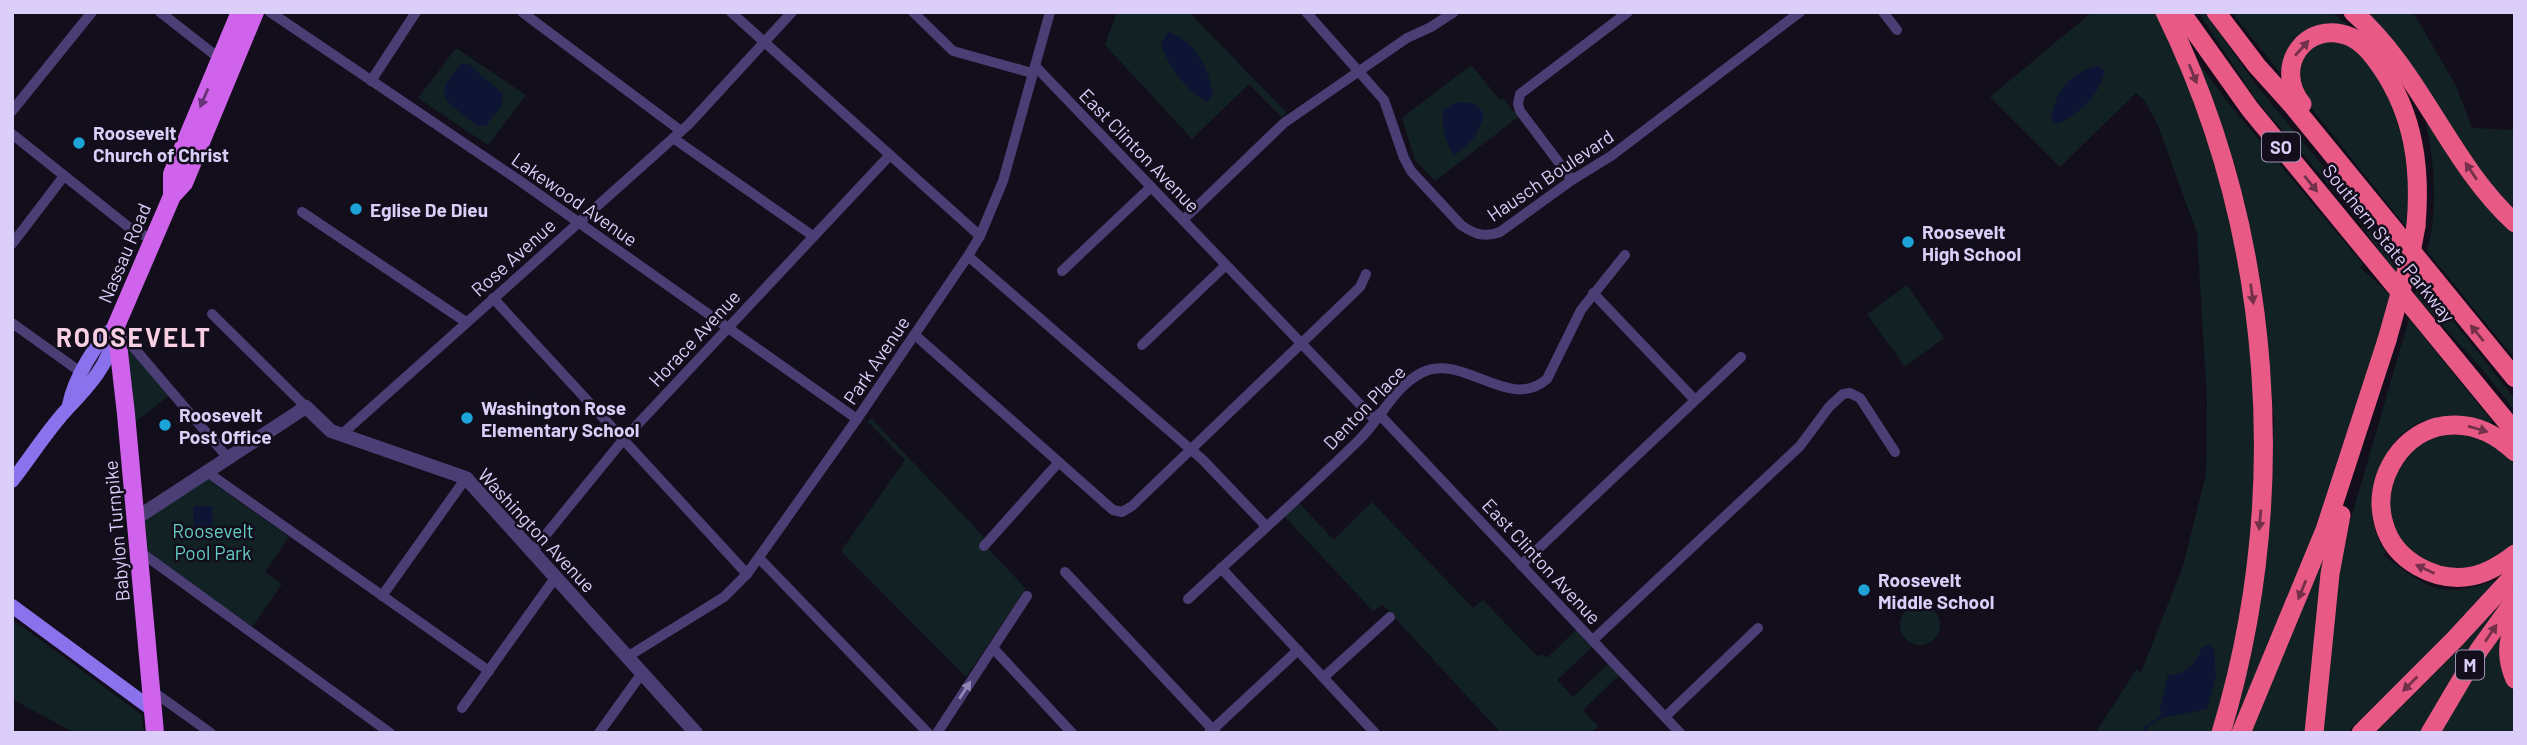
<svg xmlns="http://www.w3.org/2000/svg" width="2527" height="745" viewBox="0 0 2527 745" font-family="Barlow,sans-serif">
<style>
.green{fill:#122224;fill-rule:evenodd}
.water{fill:#0e1534}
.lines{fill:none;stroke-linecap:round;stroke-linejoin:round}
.stream{stroke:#0e1534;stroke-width:2.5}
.minor{stroke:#4a3e75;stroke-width:10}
.tertiary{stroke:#4a3e75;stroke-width:14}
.secondary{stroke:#8a72ed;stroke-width:14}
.primary{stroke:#d063eb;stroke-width:18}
.motorway{stroke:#e95985;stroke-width:19}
.motorway-bridge{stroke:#e95985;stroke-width:19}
.oneway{fill:#73304b}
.oneway2{fill:#673479}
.oneway3{fill:#9286b7}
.poi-dot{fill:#1ca3d7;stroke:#120e1b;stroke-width:2.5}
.labels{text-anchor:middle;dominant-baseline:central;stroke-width:5;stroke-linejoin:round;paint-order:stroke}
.shield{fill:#120e1b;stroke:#9f94b6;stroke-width:2}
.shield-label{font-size:18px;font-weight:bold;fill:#dbcef9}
.poi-label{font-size:19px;font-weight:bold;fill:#dbcef9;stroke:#120e1b;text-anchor:start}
.street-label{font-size:19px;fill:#dbcef9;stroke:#120e1b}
.park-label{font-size:19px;fill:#65cec6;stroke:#120e1b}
.district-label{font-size:26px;font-weight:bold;letter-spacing:2px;fill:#f9d0e3;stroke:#120e1b}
</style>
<rect width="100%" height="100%" fill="#120e1b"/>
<!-- green -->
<g class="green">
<path d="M1117 12H1189L1287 113 1282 117 1249 84 1192 139 1105 45Z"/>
<path d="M2092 12H2160L2170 31 2233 213 2259 396 2247 601 2216 733H2095L2137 669 2140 672 2142 670 2183 566 2206 474 2207 400 2197 233 2157 123 2144 100 2136 93 2060 167 1990 97ZM2197 660 2207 709 2172 715 2167 675H2181Z"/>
<path d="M2198 12H2205L2256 85 2401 260 2397 275 2347 206 2255 98Z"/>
<path d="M2231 12H2332L2357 33 2324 29 2284 73H2280Z"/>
<path d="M2355 12H2413L2456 86 2472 128 2515 130V216Z"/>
<path d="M2337 39 2356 48 2377 70 2408 140V229L2300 94C2298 87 2294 78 2295 71 2298 48 2317 41 2337 39Z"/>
<path d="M456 48 526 95 488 145 418 98Z"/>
<path d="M1471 65 1500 100 1503 98 1518 117 1435 181 1415 160 1402 118Z"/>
<path d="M2201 66 2230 105 2363 264 2360 267 2391 296 2330 503 2234 733H2226L2268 526 2274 420 2261 283 2235 167 2197 69Z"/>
<path d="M2426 122 2515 228V359L2427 251C2439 208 2434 165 2426 122Z"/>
<path d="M2420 279 2515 399V411L2481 368 2415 295Z"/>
<path d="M1907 285 1944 338 1905 367 1867 314Z"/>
<path d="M2409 319 2492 421 2490 424C2485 422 2479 419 2474 418 2466 417 2434 417 2426 420 2376 437 2356 512 2386 552L2383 555C2426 587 2440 601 2495 580L2466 617 2463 615 2454 630 2346 733H2322L2338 580 2348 529Z"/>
<path d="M129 345 171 394 131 425 122 348Z"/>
<path d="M871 418 984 537 982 542 1026 589 966 677 841 551 905 460 868 422Z"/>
<path d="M2458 430C2480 437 2498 445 2515 463V549L2494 566 2436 571 2408 553 2391 528 2388 503 2395 468 2412 445Z"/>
<path d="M206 478 289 537 265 572 282 584 252 627 143 549 141 520Z"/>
<path d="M1298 502 1334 540 1372 502 1473 608 1483 600 1538 657 1542 654 1547 658 1577 629 1593 646 1557 680 1573 697 1608 664 1619 675 1583 710 1598 726 1591 733H1501L1383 605 1373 611 1283 515Z"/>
<path d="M2333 523 2311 733H2245Z"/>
<path d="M2515 588 2424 733H2370L2488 618Z"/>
<circle cx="1920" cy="625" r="20"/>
<path d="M2509 618 2515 687V733H2437Z"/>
<path d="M12 619 142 715 144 733H75L12 699Z"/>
</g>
<!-- water -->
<g class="water">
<path d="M1168 32C1196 41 1208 66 1213 94L1207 102C1186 91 1167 65 1161 43Z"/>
<path d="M461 64H469L503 94 502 105 486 126H477L447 102 444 93 446 83Z"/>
<path d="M2098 66 2105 71C2098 97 2081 113 2057 124L2051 120C2053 94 2072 70 2098 66Z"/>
<path d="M1456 102 1474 103 1484 113C1481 131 1470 146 1454 155 1444 141 1442 127 1443 110Z"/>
<path d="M193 506H212L213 538 194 539Z"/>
<path d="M2209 645 2214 649 2216 677 2207 709 2161 718 2160 709 2168 675C2187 674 2195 665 2202 647Z"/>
</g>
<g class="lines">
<!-- stream -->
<path class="stream" d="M2144 733 2146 727 2163 716"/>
<!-- minor -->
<g class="minor">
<path d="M160 12 220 59"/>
<path d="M270 12 520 181 857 419"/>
<path d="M522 12 681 131"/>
<path d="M731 12 980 236"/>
<path d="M913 12 953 51 1032 73"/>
<path d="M1306 12 1384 100 1404 158 1411 171 1461 225C1474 234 1484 238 1500 232L1572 180 1611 156 1800 12"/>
<path d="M1883 12 1897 30"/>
<path d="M1035 66 1375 420"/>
<path d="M371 81 416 12"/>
<path d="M12 111 92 12"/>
<path d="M12 134 136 233 154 238"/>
<path d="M673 138 813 236"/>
<path d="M1572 180 1520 111 1518 104 1520 94 1628 12"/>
<path d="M302 212 466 322"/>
<path d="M1183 220 1284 123 1407 38 1431 27 1454 12"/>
<path d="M12 244 64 176"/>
<path d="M968 256 1203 460 1266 526"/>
<path d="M1062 271 1151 187"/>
<path d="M1593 293 1695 400"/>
<path d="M493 298 747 574"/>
<path d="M212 314 306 407"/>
<path d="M12 323 82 373"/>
<path d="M117 328 228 458"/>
<path d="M915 335 1113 510 1122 512 1132 506 1360 287 1366 274"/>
<path d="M1142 345 1226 265"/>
<path d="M1379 414 1680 733"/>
<path d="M341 435 689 124 792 12"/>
<path d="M207 472 489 671"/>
<path d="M984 546 1059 462"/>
<path d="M139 551 390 733"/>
<path d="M531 553 623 440 890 155"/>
<path d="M759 558 928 733"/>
<path d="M1521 565 1741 357"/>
<path d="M1221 568 1375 733"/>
<path d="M1065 572 1216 733"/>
<path d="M382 596 466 478"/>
<path d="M1188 599C1245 546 1304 494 1360 439 1381 418 1393 388 1421 373 1463 351 1508 413 1547 379L1581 310 1625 255"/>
<path d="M1593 640 1800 446 1829 407 1843 394 1850 393 1860 398 1895 452"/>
<path d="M993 648 1072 733"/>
<path d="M627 657 724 597 747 574 857 419 968 256 980 236 1003 181 1050 12"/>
<path d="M1324 677 1390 617"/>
<path d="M151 690 211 733"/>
<path d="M462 708 555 578"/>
<path d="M1665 717 1758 628"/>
<path d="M599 733 642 673"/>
<path d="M937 733 1027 596"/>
<path d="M1209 733 1298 650"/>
</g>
<!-- tertiary -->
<path class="tertiary" d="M135 519 306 407 331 431 466 478 696 733"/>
<!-- secondary -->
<g class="secondary">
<path d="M69 405C74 380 96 340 116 326"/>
<path d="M12 481C31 457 48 429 69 407 88 387 110 363 114 335"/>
<path d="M12 606 153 710"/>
</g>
<!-- primary -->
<g class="primary">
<path d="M172 196V174L240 12"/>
<path d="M155 733 126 414 116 326 172 196 184 183 255 12"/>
</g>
<!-- motorway -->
<g class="motorway">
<path d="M2165 12C2274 233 2292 498 2221 733"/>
<path d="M2181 12 2250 109 2515 432"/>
<path d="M2216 12 2257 66 2293 106 2515 378"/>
<path d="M2353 12C2421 71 2449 163 2515 223"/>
<path d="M2302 104C2272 67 2306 18 2351 37 2364 43 2373 55 2381 67 2414 115 2421 168 2416 226"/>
<path d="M2515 452C2493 431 2468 420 2437 427 2397 438 2372 484 2384 524 2394 561 2436 583 2472 576 2488 573 2502 564 2515 554"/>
<path d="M2515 622C2507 642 2506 659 2515 679"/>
<path d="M2241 733 2325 530 2387 340"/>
<path d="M2314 733 2330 574 2341 515"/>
<path d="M2361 733 2454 640 2515 574"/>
<path d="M2430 733 2479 650 2515 600"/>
</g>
<!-- motorway-bridge -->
<path class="motorway-bridge" d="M2387 340 2410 258 2416 226"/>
</g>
<!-- one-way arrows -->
<defs><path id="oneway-solid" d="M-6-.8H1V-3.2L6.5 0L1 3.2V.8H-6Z" transform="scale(1.75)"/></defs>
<g class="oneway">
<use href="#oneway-solid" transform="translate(2302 48) rotate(-48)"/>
<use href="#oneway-solid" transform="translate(2193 74) rotate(68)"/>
<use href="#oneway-solid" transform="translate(2471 171) rotate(-124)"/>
<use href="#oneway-solid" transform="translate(2311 184) rotate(51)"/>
<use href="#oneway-solid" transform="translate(2252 294) rotate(82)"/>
<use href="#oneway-solid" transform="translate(2477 333) rotate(-129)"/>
<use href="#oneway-solid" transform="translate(2478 429) rotate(16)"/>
<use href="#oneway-solid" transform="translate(2260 520) rotate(95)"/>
<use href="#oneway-solid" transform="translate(2425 569) rotate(-155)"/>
<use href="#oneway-solid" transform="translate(2302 590) rotate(112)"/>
<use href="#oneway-solid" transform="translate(2491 633) rotate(-56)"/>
<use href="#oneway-solid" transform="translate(2410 684) rotate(135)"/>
</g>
<use class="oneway2" href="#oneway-solid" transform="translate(204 98) rotate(113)"/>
<use class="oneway3" href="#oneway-solid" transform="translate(965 690) rotate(-57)"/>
<!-- markers -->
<g class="poi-dot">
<circle cx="79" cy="143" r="7"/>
<circle cx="356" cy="209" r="7"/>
<circle cx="1908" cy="242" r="7"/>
<circle cx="467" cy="418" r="7"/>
<circle cx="165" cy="425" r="7"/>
<circle cx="1864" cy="590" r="7"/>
</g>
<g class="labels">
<!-- shield labels -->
<g class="shield">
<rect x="2262" y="132.5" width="38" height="29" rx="5"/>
<rect x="2456" y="650.5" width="28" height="29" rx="5"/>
</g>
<g class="shield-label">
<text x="2281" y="147">SO</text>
<text x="2470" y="665">M</text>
</g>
<!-- poi labels -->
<g class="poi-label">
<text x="93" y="132">Roosevelt<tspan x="93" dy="22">Church of Christ</tspan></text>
<text x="370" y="209">Eglise De Dieu</text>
<text x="1922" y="231">Roosevelt<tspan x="1922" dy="22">High School</tspan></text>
<text x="481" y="407">Washington Rose<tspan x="481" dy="22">Elementary School</tspan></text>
<text x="179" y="414">Roosevelt<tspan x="179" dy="22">Post Office</tspan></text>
<text x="1878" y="579">Roosevelt<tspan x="1878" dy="22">Middle School</tspan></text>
</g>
<!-- street labels -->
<g class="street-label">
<text transform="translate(1140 150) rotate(46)">East Clinton Avenue</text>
<text transform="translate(1550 175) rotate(-34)">Hausch Boulevard</text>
<text transform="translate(575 199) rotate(35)">Lakewood Avenue</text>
<text transform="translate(2389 243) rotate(51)">Southern State Parkway</text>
<text transform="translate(124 253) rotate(-67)">Nassau Road</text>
<text transform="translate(513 257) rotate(-42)">Rose Avenue</text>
<text transform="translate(694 338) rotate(-47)">Horace Avenue</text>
<text transform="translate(876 360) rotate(-56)">Park Avenue</text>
<text transform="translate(1364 407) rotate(-46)">Denton Place</text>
<text transform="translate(537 530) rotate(47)">Washington Avenue</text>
<text transform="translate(116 531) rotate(-95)">Babylon Turnpike</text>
<text transform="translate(1542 561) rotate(47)">East Clinton Avenue</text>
</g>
<!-- park labels -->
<g class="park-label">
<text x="213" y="530">Roosevelt<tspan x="213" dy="22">Pool Park</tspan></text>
</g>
<!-- district labels -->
<g class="district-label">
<text x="134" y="336">ROOSEVELT</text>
</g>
</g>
<!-- border -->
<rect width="2527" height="745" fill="none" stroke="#dbcef9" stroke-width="28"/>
</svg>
